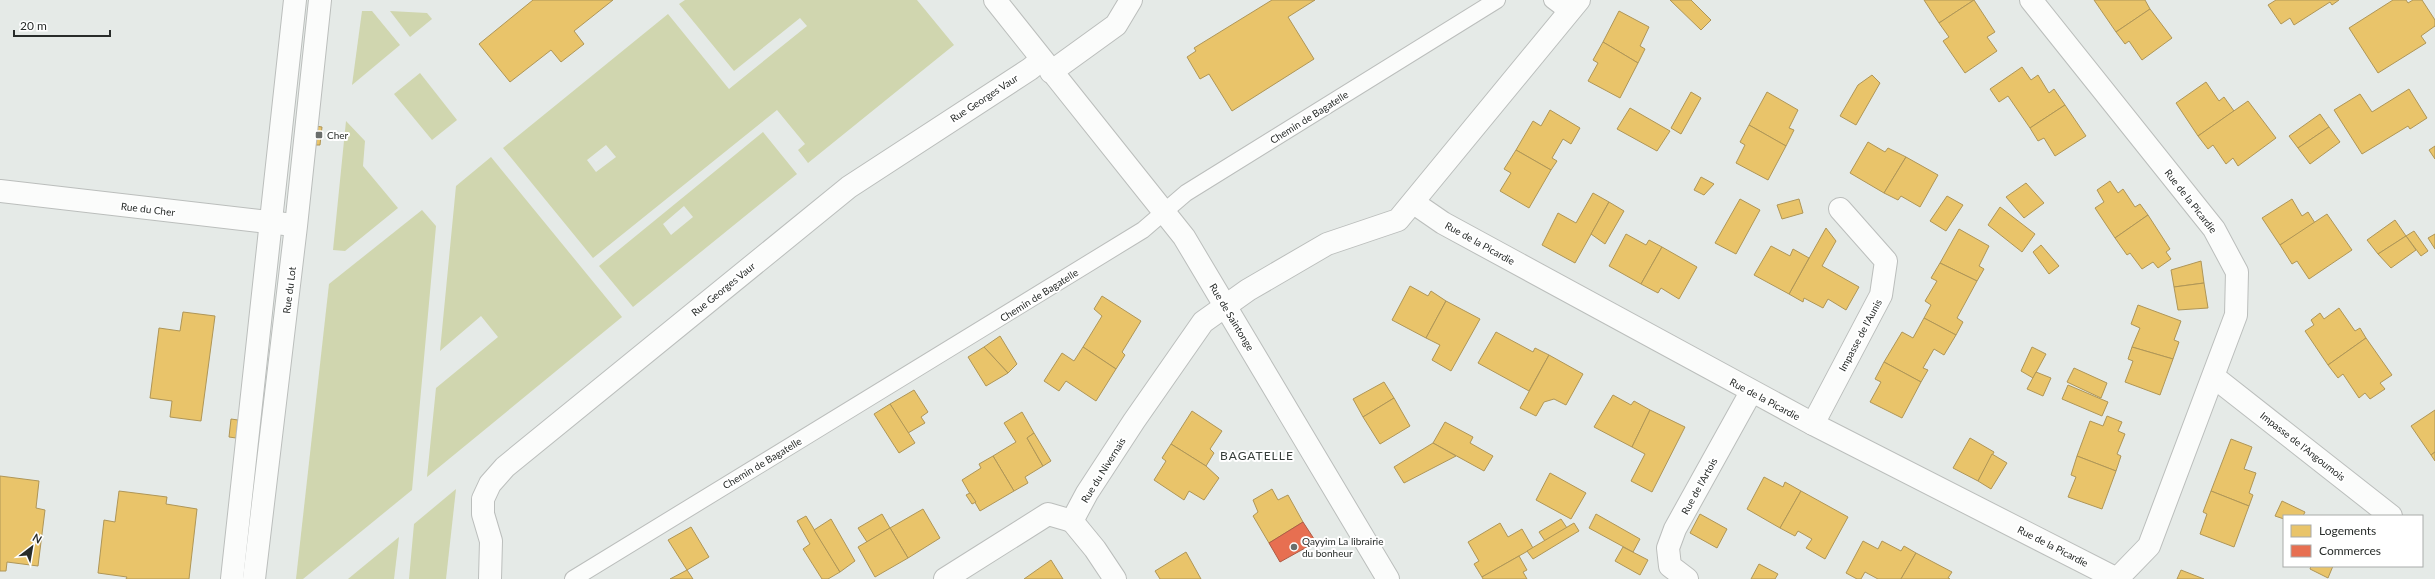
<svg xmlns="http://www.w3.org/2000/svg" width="2435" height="579" viewBox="0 0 2435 579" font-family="Lato,sans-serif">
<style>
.green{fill:#d0d6af;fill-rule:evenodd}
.homes{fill:#e9c46a;stroke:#af9657}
.shops{fill:#e76f51;stroke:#ae5b45}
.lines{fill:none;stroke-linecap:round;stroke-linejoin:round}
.service-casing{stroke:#bbbebc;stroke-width:18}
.minor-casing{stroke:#bbbebc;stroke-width:24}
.service{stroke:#fbfcfb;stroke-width:16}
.minor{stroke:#fbfcfb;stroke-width:22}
.poi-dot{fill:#6a6e6c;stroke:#fff;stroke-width:1.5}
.labels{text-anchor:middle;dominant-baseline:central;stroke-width:4;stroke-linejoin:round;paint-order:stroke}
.street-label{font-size:10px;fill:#282c2a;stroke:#fff}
.poi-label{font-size:10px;fill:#282c2a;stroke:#fff;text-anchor:start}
.quarter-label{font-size:12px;letter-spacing:1px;fill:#353c38;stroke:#fff}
</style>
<rect width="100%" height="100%" fill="#e5eae7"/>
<!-- green -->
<g class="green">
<path d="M685 0H917L954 45 808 163 798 150 805 144 777 110 593 258 503 148 668 14 729 89 807 26 800 18 734 71 679 4ZM606 145 616 157 596 172 587 160Z"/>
<path d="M362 11H372L400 45 352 85Z"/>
<path d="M390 11 427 13 432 19 410 37Z"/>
<path d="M420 73 457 120 432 140 394 94Z"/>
<path d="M346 121 365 141 363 166 398 208 345 251 333 250Z"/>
<path d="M763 132 797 174 633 307 599 266ZM684 206 693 217 671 235 663 224Z"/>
<path d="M491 157 622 317 427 477 436 388 498 337 481 316 440 351 456 186Z"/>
<path d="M422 210 436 226 412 490 303 579H296L329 284Z"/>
<path d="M456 489 446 579H409L414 524Z"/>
<path d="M399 537 394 579H348Z"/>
</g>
<!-- homes -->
<g class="homes">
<path d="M533 0H613L574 31 584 44 561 62 551 50 510 82 479 44Z"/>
<path d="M1272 0H1315L1288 17 1314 59 1232 111 1209 74 1200 79 1187 57 1196 51 1194 48Z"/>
<path d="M1670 0H1691L1711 20 1701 30Z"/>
<path d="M1924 0H1974L1939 23Z"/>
<path d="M1974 0 1995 32 1987 37 1997 51 1965 73 1943 41 1949 37 1939 23Z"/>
<path d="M2094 0H2145L2150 9 2116 32Z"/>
<path d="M2276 0H2339L2332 5 2330 2 2294 25 2290 18 2281 24 2268 5Z"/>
<path d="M2393 0H2406L2408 3 2413 0H2422L2435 20V26L2421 36 2426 43 2378 73 2349 28Z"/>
<path d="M2150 9 2172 38 2142 60 2129 41 2125 44 2116 32Z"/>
<path d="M1619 11 1649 27 1640 46 1645 49 1638 63 1603 42Z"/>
<path d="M1603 42 1638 63 1620 98 1588 81 1598 63 1593 60Z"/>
<path d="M2022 67 2031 80 2038 75 2049 93 2054 89 2065 105 2030 128 2008 96 1999 102 1990 89Z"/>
<path d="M1872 75 1880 83 1856 125 1840 116 1858 85Z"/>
<path d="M2206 82 2219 101 2224 97 2234 111 2198 136 2176 103Z"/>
<path d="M2409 89 2427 118 2410 129 2408 126 2362 154 2334 110 2360 94 2372 112Z"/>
<path d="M1691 92 1701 98 1681 134 1671 128Z"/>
<path d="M1767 92 1798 110 1789 128 1794 130 1786 146 1749 125Z"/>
<path d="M2248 101 2276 138 2238 166 2233 158 2226 164 2213 145 2208 149 2198 136Z"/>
<path d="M2065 105 2086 136 2055 156 2044 138 2038 141 2030 128Z"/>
<path d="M1630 108 1670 131 1657 151 1617 129Z"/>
<path d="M1550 110 1580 128 1571 144 1563 139 1552 158 1557 161 1551 170 1516 150 1533 121 1541 126Z"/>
<path d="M2320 114 2329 127 2298 148 2289 136Z"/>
<path d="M1749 125 1786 146 1768 180 1736 163 1745 145 1740 142Z"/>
<path d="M315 126 322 127 320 145H313Z"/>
<path d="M2329 127 2340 142 2310 164 2298 148Z"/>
<path d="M1868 142 1885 152 1888 148 1906 157 1884 193 1850 173Z"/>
<path d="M2435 146V159L2429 150Z"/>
<path d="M1516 150 1551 170 1529 208 1500 191 1511 173 1504 169Z"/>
<path d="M1906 157 1938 175 1920 207 1901 196 1898 200 1884 193Z"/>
<path d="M1701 177 1714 184 1704 195 1694 190Z"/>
<path d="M2110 181 2118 193 2123 189 2135 207 2140 204 2148 215 2115 238 2095 208 2104 202 2097 190Z"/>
<path d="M2026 183 2044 203 2024 218 2006 197Z"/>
<path d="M1593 193 1609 202 1575 263 1542 245 1558 213 1576 223Z"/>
<path d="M1947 196 1963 205 1946 231 1930 221Z"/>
<path d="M1740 199 1760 210 1736 254 1715 243Z"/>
<path d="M1799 199 1803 213 1782 219 1777 205Z"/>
<path d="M2292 199 2302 216 2308 212 2315 223 2280 245 2262 218Z"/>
<path d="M1609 202 1624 211 1605 244 1591 234Z"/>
<path d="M2000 207 2035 234 2022 252 1988 225Z"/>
<path d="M2327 214 2352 250 2309 279 2297 261 2292 264 2280 245Z"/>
<path d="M2148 215 2170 249 2166 252 2171 259 2158 268 2153 262 2142 269 2130 253 2127 255 2115 238Z"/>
<path d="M2395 220 2406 236 2378 254 2367 240Z"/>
<path d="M1826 228 1836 241 1822 266 1859 287 1846 310 1828 299 1823 308 1804 298 1803 302 1789 294Z"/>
<path d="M1959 229 1989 246 1979 266 1984 269 1977 281 1940 263Z"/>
<path d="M2414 231 2428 251 2421 256 2406 236Z"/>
<path d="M1626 234 1646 245 1649 240 1662 247 1641 284 1609 266Z"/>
<path d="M2435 234V249L2428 238Z"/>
<path d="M2406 236 2416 250 2391 268 2378 254Z"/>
<path d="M2041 245 2059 266 2049 274 2033 252Z"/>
<path d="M1771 246 1790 256 1793 249 1809 258 1789 294 1754 275Z"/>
<path d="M1662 247 1697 267 1679 299 1661 288 1658 293 1641 284Z"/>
<path d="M2201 261 2204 283 2174 287 2171 270Z"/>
<path d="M1940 263 1977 281 1957 318 1963 322 1956 335 1924 318 1931 305 1925 301 1937 281 1931 278Z"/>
<path d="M2204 283 2208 308 2178 310 2174 287Z"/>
<path d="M1410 286 1428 296 1431 291 1446 301 1426 338 1392 320Z"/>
<path d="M1102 296 1141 321 1122 352 1125 355 1116 369 1083 347 1102 316 1094 309Z"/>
<path d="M1446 301 1480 319 1451 371 1432 360 1440 345 1426 338Z"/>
<path d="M2138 305 2181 321 2174 340 2179 342 2173 359 2132 347 2140 328 2131 324Z"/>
<path d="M2339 308 2355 331 2360 328 2366 338 2328 365 2305 331 2314 325 2311 320 2320 313 2324 319Z"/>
<path d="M183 312 215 316 201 421 170 417 172 401 150 398 159 328 180 331Z"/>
<path d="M1924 318 1956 335 1944 355 1934 349 1923 368 1928 370 1921 382 1884 362 1902 332 1913 338Z"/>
<path d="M1496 332 1533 352 1535 348 1549 355 1529 391 1478 363Z"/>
<path d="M1000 336 1017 364 1008 373 984 347Z"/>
<path d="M2366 338 2392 375 2380 383 2385 389 2370 399 2365 393 2359 398 2343 374 2338 378 2328 365Z"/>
<path d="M984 347 1008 373 986 386 968 357Z"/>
<path d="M1083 347 1116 369 1096 401 1066 381 1059 391 1044 381 1062 353 1074 361Z"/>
<path d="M2032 347 2046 354 2033 378 2021 371Z"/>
<path d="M2132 347 2173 359 2160 395 2125 382 2133 361 2128 359Z"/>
<path d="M1549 355 1583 374 1566 405 1554 399 1544 402 1536 416 1520 408Z"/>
<path d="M1884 362 1921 382 1902 418 1870 402 1881 382 1875 379Z"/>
<path d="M2074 368 2107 383 2101 398 2067 382Z"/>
<path d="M2036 372 2051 378 2043 396 2027 389Z"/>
<path d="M1384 382 1394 398 1363 417 1353 399Z"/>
<path d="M2068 385 2108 402 2102 416 2062 399Z"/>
<path d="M914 390 928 412 921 417 925 423 908 433 890 404Z"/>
<path d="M1613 395 1631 405 1634 401 1650 410 1632 447 1594 427Z"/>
<path d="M1394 398 1410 426 1380 444 1363 417Z"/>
<path d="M890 404 915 443 899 453 874 414Z"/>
<path d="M1650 410 1685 427 1652 492 1631 481 1645 454 1632 447Z"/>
<path d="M2435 410V452L2431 455 2411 426Z"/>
<path d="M1192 411 1222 431 1210 449 1214 453 1206 466 1171 444Z"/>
<path d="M1022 412 1034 433 1027 438 1043 466 1025 477 1028 483 1014 491 993 456 1016 442 1004 423Z"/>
<path d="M2107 416 2122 422 2118 431 2125 434 2117 454 2121 456 2116 471 2077 456 2090 421 2103 426Z"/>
<path d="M231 419 238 420 236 438 229 437Z"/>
<path d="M1445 422 1473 437 1470 443 1493 456 1484 471 1433 443Z"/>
<path d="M1034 433 1051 461 1043 466 1027 438Z"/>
<path d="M1970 438 1994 452 1978 481 1953 468Z"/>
<path d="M2231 439 2252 447 2244 469 2256 473 2249 493 2253 495 2249 506 2211 491Z"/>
<path d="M1433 443 1456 456 1404 483 1394 467Z"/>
<path d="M1171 444 1206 466 1219 478 1204 500 1189 491 1184 500 1154 480 1166 461 1162 458Z"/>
<path d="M2435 452V461L2431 455Z"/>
<path d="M1992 454 2007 463 1991 489 1978 481Z"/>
<path d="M993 456 1014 491 980 511 962 480 981 468 979 464Z"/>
<path d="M2077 456 2116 471 2102 509 2068 497 2076 477 2071 475Z"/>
<path d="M1550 473 1586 493 1571 519 1536 500Z"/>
<path d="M0 476 39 481 36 508 45 510 38 566 7 562 6 571H0Z"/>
<path d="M1764 477 1783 487 1785 482 1801 491 1780 528 1747 509Z"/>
<path d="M1272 489 1278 500 1288 495 1303 522 1269 543 1253 516 1258 512 1253 500Z"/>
<path d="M119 491 167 497 166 504 197 509 189 579H126L127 577 98 573 104 520 115 522Z"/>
<path d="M1801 491 1848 517 1825 559 1806 548 1812 539 1798 531 1795 536 1780 528Z"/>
<path d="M2211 491 2249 506 2234 547 2200 534 2207 514 2203 512Z"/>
<path d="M970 493 976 502 972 504 966 495Z"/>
<path d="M2282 501 2305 512 2303 516H2284V519L2275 516Z"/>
<path d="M923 509 940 538 908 558 890 528Z"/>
<path d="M882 514 890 528 867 542 858 528Z"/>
<path d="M1596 514 1640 539 1633 552 1589 528Z"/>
<path d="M1700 514 1727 529 1717 548 1690 533Z"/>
<path d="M806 516 840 572 828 579H822L803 549 810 544 797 521Z"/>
<path d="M831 519 855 561 840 572 814 530Z"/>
<path d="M1561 519 1567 528 1545 541 1539 532Z"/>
<path d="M1500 523 1508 537 1522 529 1533 548 1482 577 1474 564 1479 561 1468 542Z"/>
<path d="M1574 523 1579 531 1533 559 1527 551Z"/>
<path d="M691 527 709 557 687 570 668 540Z"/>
<path d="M890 528 908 558 875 577 858 547Z"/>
<path d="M1863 541 1878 549 1882 541 1901 551 1904 546 1916 553 1901 579H1878L1865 572 1861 579H1857L1846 573Z"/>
<path d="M1623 547 1648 560 1640 575 1615 561Z"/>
<path d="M1186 552 1201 579H1160L1155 571Z"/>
<path d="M1916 553 1952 572 1948 578 1950 579H1901Z"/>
<path d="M1519 556 1527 570 1523 572 1527 579H1483L1482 577Z"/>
<path d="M1051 560 1063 579H1024Z"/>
<path d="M1759 564 1778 574 1775 579H1751Z"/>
<path d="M2311 566H2333L2328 578 2310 569Z"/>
<path d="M687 570 693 579H670Z"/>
<path d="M2181 570 2204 579H2177Z"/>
</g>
<!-- shops -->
<path class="shops" d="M1303 522 1316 542 1280 562 1269 543Z"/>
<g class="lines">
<defs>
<g id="service">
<path d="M1552 0 1569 13"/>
<path d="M573 579 1143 230 1186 193 1497 0"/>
</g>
<g id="minor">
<path d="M995 0 1184 237 1388 579"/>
<path d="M1051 72 1116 25 1131 0"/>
<path d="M0 191 285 224"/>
<path d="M1414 203 1443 223 1813 424 2117 579 2149 546 2236 315 2237 272 2214 229 2031 0"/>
<path d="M2214 377 2391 516"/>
<path d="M1813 424 1881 295 1886 261 1840 209"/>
<path d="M1072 521 1087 493 1134 421 1203 322 1248 290 1327 244 1398 220 1579 0"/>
<path d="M1072 521 1095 549 1115 579"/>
<path d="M232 579 295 0"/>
<path d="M254 579 296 226 320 0"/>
<path d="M490 579 491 541 483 514V499L490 484 505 467 849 187 1030 69 1041 60"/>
<path d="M945 579 1048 514 1072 521"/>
<path d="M1687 579 1670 566 1668 548 1675 529 1751 392"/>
</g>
</defs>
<!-- service casing -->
<use href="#service" class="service-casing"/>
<!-- minor casing -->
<use href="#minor" class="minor-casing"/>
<!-- service -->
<use href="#service" class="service"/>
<!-- minor -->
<use href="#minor" class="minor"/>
</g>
<!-- markers -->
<g class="poi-dot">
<rect x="315" y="131" width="8" height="8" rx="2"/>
<circle cx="1294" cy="547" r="4"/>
</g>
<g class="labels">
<!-- street labels -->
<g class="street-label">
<text transform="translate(984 98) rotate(-33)">Rue Georges Vaur</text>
<text transform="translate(1309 117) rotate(-32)">Chemin de Bagatelle</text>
<text transform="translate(2191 201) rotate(52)">Rue de la Picardie</text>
<text transform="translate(148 209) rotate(7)">Rue du Cher</text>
<text transform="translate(1480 243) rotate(29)">Rue de la Picardie</text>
<text transform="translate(723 289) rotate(-39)">Rue Georges Vaur</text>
<text transform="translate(289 290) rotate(-83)">Rue du Lot</text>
<text transform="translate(1039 295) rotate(-32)">Chemin de Bagatelle</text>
<text transform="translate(1232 317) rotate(59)">Rue de Saintonge</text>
<text transform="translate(1860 335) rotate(-62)">Impasse de l'Aunis</text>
<text transform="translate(1765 399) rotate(28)">Rue de la Picardie</text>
<text transform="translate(2303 446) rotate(38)">Impasse de l'Angoumois</text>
<text transform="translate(762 463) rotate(-31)">Chemin de Bagatelle</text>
<text transform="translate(1103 470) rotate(-58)">Rue du Nivernais</text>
<text transform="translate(1699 486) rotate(-61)">Rue de l'Artois</text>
<text transform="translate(2053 546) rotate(27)">Rue de la Picardie</text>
</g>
<!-- poi labels -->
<g class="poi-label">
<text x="327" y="135">Cher</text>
<text x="1302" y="541">Qayyim La librairie<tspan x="1302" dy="12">du bonheur</tspan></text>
</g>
<!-- quarter labels -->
<g class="quarter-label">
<text x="1257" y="455">BAGATELLE</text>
</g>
</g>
<!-- legend -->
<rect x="2283" y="515" width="140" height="52" fill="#ffffff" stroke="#a9abaa"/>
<rect x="2291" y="525" width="20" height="12" fill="#e9c46a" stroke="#a9abaa"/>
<text x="2319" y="535" font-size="12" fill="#282c2a">Logements</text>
<rect x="2291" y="545" width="20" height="12" fill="#e76f51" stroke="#a9abaa"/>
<text x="2319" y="555" font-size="12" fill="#282c2a">Commerces</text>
<!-- north arrow -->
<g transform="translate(32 547) rotate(31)" stroke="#ffffff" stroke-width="3" paint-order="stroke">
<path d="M0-3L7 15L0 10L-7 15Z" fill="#282c2a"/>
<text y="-6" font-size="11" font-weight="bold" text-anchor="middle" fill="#282c2a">N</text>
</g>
<!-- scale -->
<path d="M14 30v6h96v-6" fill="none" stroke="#282c2a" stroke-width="2"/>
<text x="20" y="30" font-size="12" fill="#282c2a" stroke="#ffffff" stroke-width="3" paint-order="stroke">20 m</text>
</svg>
